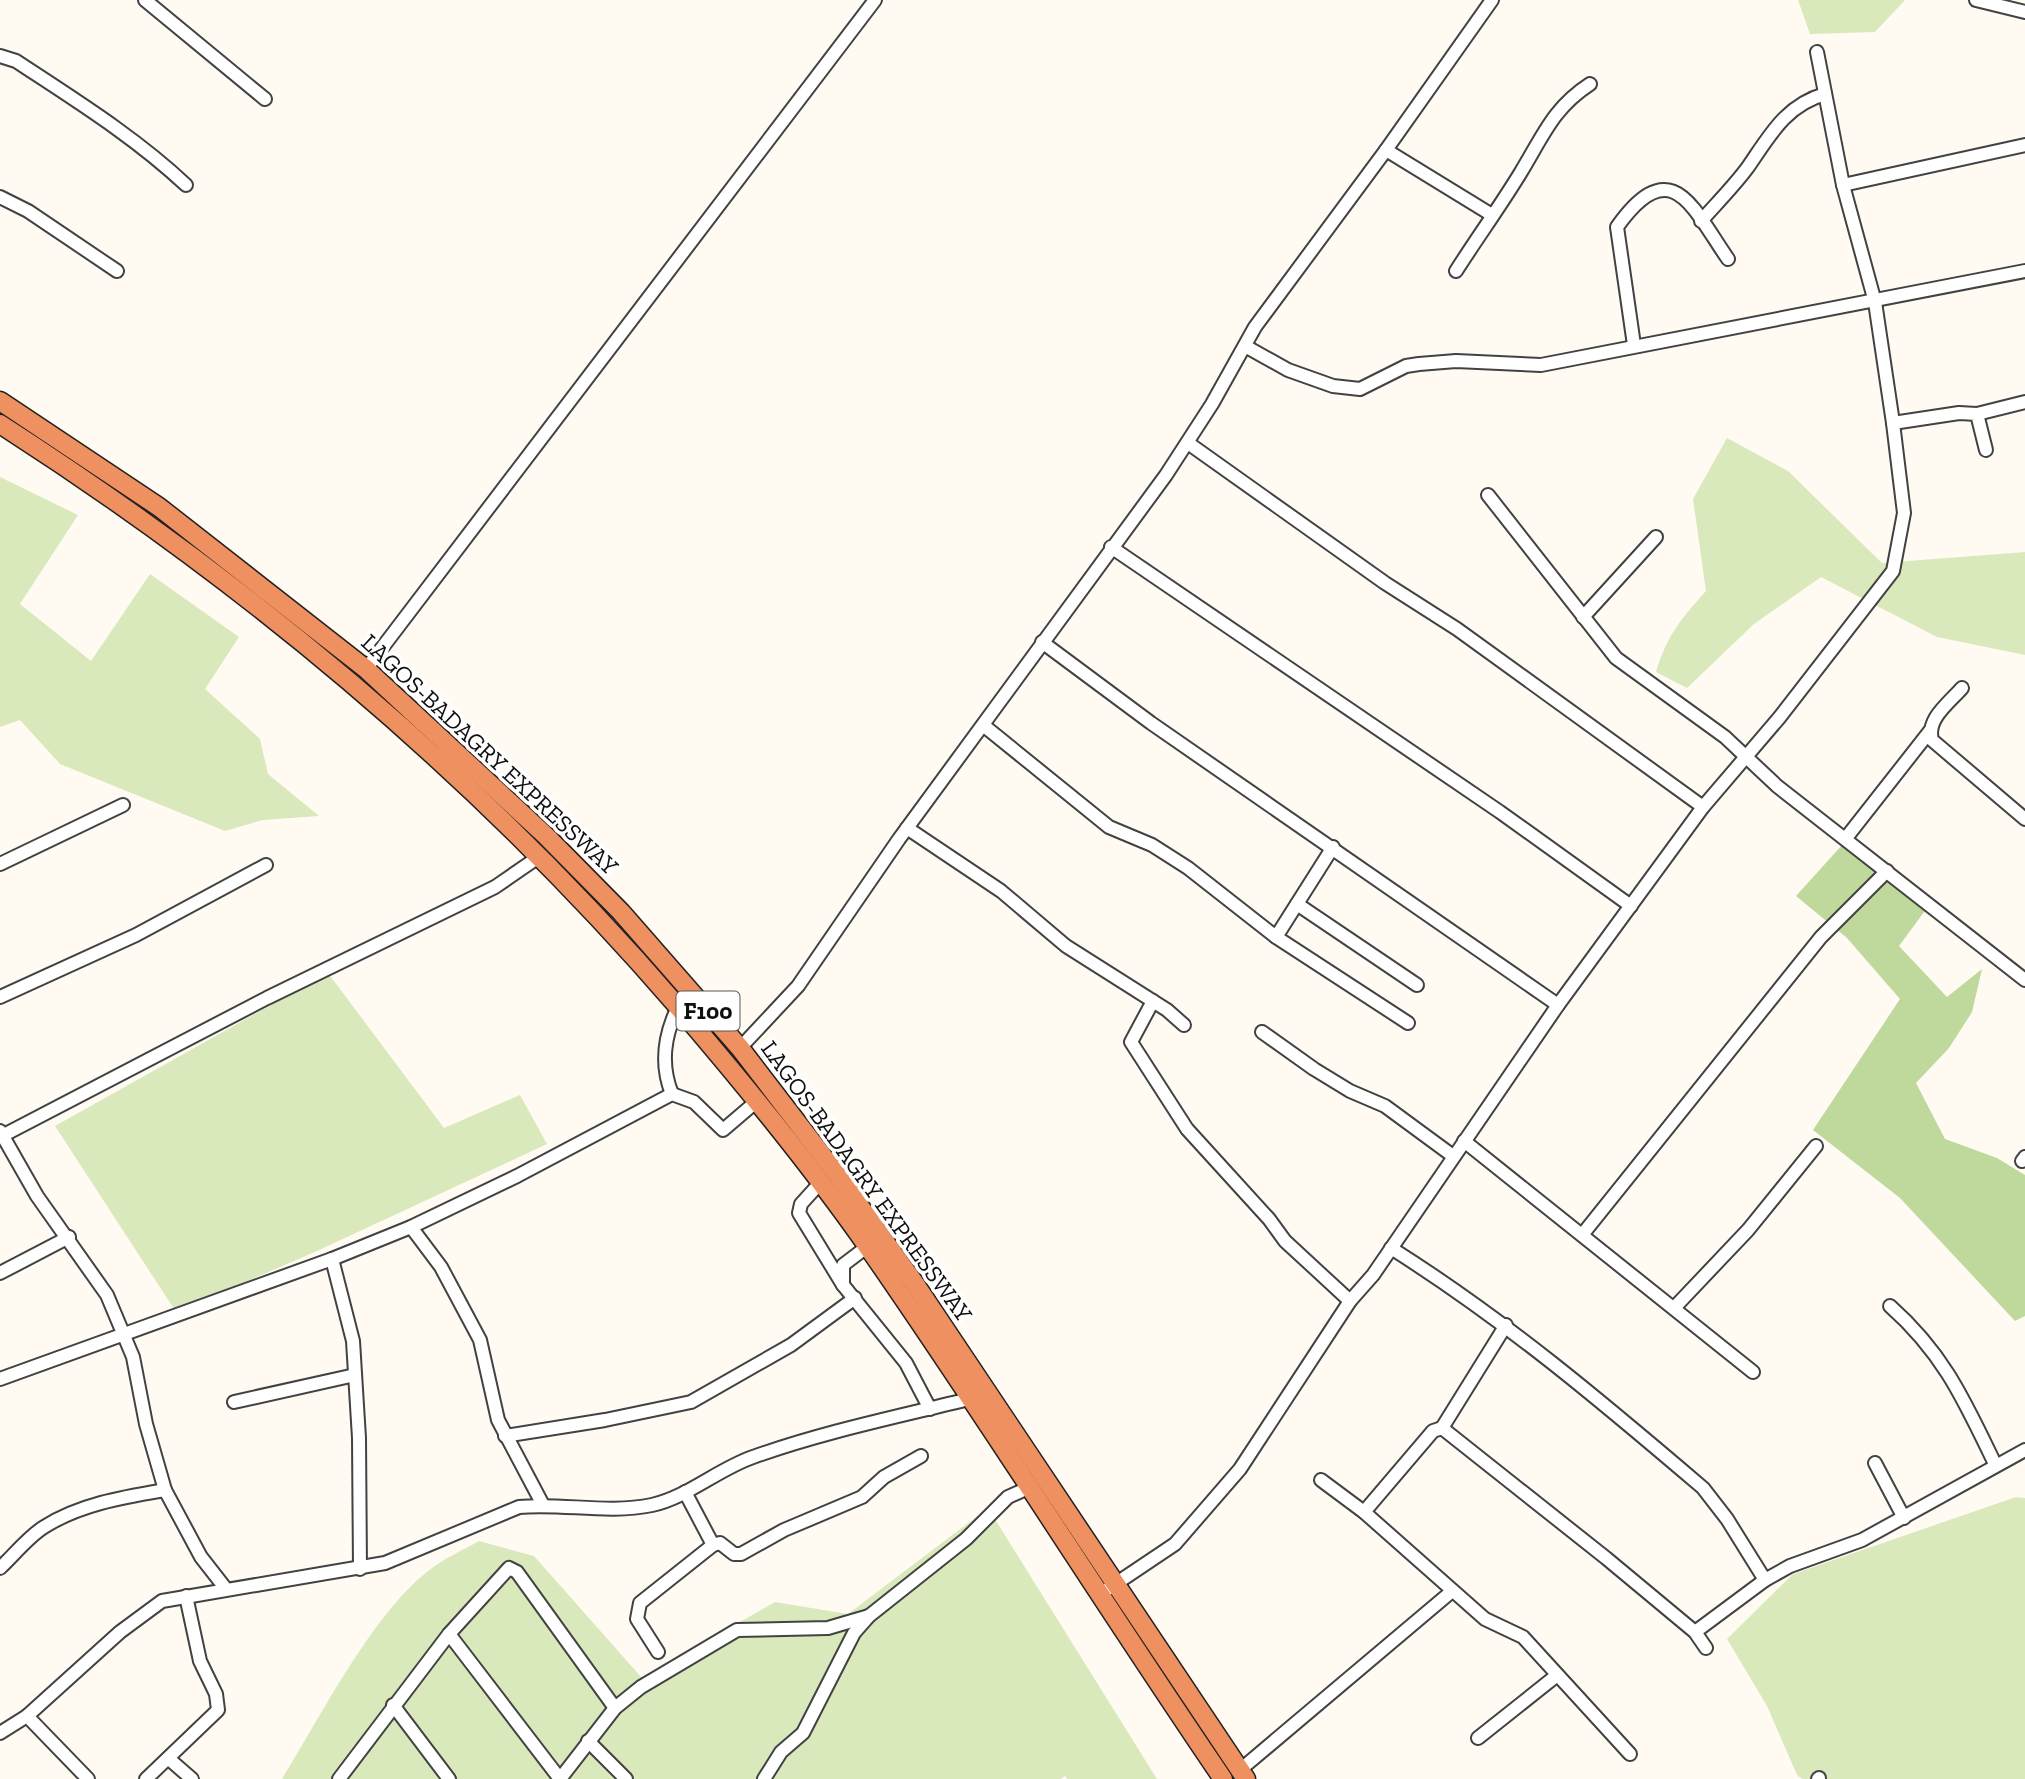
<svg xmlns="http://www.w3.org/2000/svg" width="2025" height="1779" viewBox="0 0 2025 1779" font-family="'Zilla Slab',serif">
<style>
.green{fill:#d9e9bc}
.forest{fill:#bfd99c}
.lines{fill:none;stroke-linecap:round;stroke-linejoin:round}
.minor-casing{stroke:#424242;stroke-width:16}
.highway-casing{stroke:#202020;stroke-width:21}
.minor{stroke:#fff;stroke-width:12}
.highway{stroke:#ef9060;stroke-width:18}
.labels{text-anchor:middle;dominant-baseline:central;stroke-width:7;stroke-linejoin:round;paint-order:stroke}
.shield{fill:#fff;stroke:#575757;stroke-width:2}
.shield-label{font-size:23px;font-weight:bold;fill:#0f0f0f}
.street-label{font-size:24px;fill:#0f0f0f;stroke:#fff}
</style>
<rect width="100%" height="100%" fill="#fffbf2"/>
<!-- green -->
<g class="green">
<path d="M1798 0H1905L1875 32 1810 34Z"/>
<path d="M1727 438 1788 471 1882 563 2025 552V655L1937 637 1821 577 1754 624 1687 688 1656 672C1667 635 1681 619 1706 591L1693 499Z"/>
<path d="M0 477 78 515 20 604 91 661 150 574 239 637 205 689 260 739 268 774 319 816 263 820 225 831 60 764 20 720 0 727Z"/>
<path d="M328 973 444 1128 520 1095 547 1144 317 1251 176 1312 55 1126Z"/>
<path d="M2016 1497 2025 1498V1779H1802L1797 1775 1767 1706 1727 1639 1793 1574Z"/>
<path d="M988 1508 1157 1779H1067L1065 1776 1061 1779H282C321 1716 371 1616 428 1571 443 1559 463 1550 479 1541L534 1556 642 1678 775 1602 848 1614Z"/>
</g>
<!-- forest -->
<path class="forest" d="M1843 844 1927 908 1899 946 1947 997 1982 969 1972 1012 1949 1048 1916 1083 1945 1139 1997 1158 2025 1175V1316L2015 1321 1900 1198 1813 1130 1900 999 1847 938 1796 896Z"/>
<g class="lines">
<defs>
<g id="minor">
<path d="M145 0 265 99"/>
<path d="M1976 0 2025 12"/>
<path d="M0 56 16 61C75 100 135 137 186 185"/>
<path d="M1386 150 1492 215"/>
<path d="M1843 185 2025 145"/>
<path d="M0 197 28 211 117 271"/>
<path d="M1701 221C1717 203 1734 186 1748 167 1770 135 1786 105 1825 94"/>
<path d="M1456 271C1477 238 1501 205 1521 172 1543 136 1553 108 1590 84"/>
<path d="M1634 345 1617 227C1672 150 1693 209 1728 259"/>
<path d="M1245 346 1288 370 1333 386 1360 389 1406 366 1419 364 1456 361 1541 365 2025 271"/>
<path d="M1977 414 2025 402"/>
<path d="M1893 423 1959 413 1977 414 1986 450"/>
<path d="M1188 443 1385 583 1457 629 1703 807"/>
<path d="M1488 495 1616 658 1725 737 1777 786 2025 980"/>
<path d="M1111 547 1500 812 1631 906"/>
<path d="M1583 617 1656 537"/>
<path d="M1042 642 1151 723 1558 1005"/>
<path d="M366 669 875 0"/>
<path d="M1962 688C1949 703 1926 719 1932 740L2025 819"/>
<path d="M983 725 1109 827 1152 845 1188 868 1276 937 1333 847"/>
<path d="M907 828 1001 891 1066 946 1167 1010 1184 1025"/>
<path d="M1846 838 1930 731"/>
<path d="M0 864 123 805"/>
<path d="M1297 904 1417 985"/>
<path d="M1276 937 1408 1023"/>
<path d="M0 997 136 935 266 865"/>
<path d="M1153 1001 1131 1042 1187 1129 1269 1219 1285 1241 1350 1301"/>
<path d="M1262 1032 1314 1069 1350 1091 1385 1106 1453 1156"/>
<path d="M740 1048 798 986 899 839 1166 475 1212 404 1255 327 1386 150 1492 0"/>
<path d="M672 1094C660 1064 664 1036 678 1007"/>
<path d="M0 1131 37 1196 107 1295 133 1357 146 1424 165 1490 201 1557 226 1589"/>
<path d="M0 1137 267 998 495 887 540 856"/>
<path d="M1464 1141 1753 1372"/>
<path d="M2022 1161 2025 1157"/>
<path d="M820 1183 801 1204 799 1213 843 1285"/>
<path d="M411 1227 441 1267 480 1340 498 1420 543 1505"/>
<path d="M1582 1235 1821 937 1887 871"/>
<path d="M868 1246 843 1265V1285L906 1363 930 1409"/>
<path d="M1391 1248C1505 1320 1601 1401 1703 1488L1727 1519 1765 1580"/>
<path d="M332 1259 353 1341 359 1438 360 1569"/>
<path d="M0 1273 69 1237"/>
<path d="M1890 1306C1944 1354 1964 1400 1995 1464"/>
<path d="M1674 1308 1748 1230 1816 1146"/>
<path d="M0 1379 332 1259 411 1227 517 1176 672 1094 694 1102 723 1130 757 1101"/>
<path d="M234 1402 355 1375"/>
<path d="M1442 1428 1506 1325"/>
<path d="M505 1436 605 1420 691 1402 791 1345 855 1298"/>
<path d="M1875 1463 1904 1518"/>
<path d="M1321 1480 1364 1512 1485 1619 1523 1637 1630 1754"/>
<path d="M685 1492 713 1545"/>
<path d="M1364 1512 1433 1431 1442 1428 1606 1558 1695 1632 1706 1648"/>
<path d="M0 1568C14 1555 28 1537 44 1527 80 1504 124 1497 165 1490"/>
<path d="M1099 1595 1175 1544 1240 1469 1350 1301 1373 1275 1558 1005 1703 807 1779 718 1893 571 1904 513 1893 423 1875 302 1843 185 1817 52"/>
<path d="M1695 1632 1765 1580 1790 1566 1862 1540 2025 1450"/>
<path d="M449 1634 560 1779"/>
<path d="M658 1652 637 1619 640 1603 713 1545 720 1543 734 1554H741L784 1530 862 1497 884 1477 921 1456"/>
<path d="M393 1705 449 1779"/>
<path d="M27 1716 120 1632 162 1601 385 1563 519 1507C563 1503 608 1514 652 1505 688 1497 718 1469 753 1457 823 1432 896 1417 969 1399"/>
<path d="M0 1733 27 1716 88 1779"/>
<path d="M1478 1738 1556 1676"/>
<path d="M588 1741 626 1779"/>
<path d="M169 1759 192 1779"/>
<path d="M1240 1770 1451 1592"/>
<path d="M146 1779 218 1710 216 1694 200 1661 186 1596"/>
<path d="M339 1779 449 1634 509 1568 517 1572 615 1708"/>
<path d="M560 1779 615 1708 641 1687 737 1630 828 1628 869 1616"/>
<path d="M764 1779 781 1752 803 1733 854 1633 869 1616 966 1539 1008 1497 1028 1488"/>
<path d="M1818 1779 1819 1778"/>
</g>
<g id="highway">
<path d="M0 401 159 507 366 669 545 835 621 912 740 1048 839 1177 913 1281 1246 1779"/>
<path d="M0 424C254 587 482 779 679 1008 745 1085 810 1164 868 1247 990 1422 1103 1603 1223 1779"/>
</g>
</defs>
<!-- minor casing -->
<use href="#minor" class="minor-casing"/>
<!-- highway casing -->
<use href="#highway" class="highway-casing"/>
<!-- minor -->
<use href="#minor" class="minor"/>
<!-- highway -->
<use href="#highway" class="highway"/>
</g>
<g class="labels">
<!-- shield labels -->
<rect class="shield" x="676.5" y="991.5" width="63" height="39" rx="5"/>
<g class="shield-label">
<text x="708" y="1011">F100</text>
</g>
<!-- street labels -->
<g class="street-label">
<text transform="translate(490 754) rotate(43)">LAGOS-BADAGRY EXPRESSWAY</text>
<text transform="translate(867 1181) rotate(54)">LAGOS-BADAGRY EXPRESSWAY</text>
</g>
</g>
</svg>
